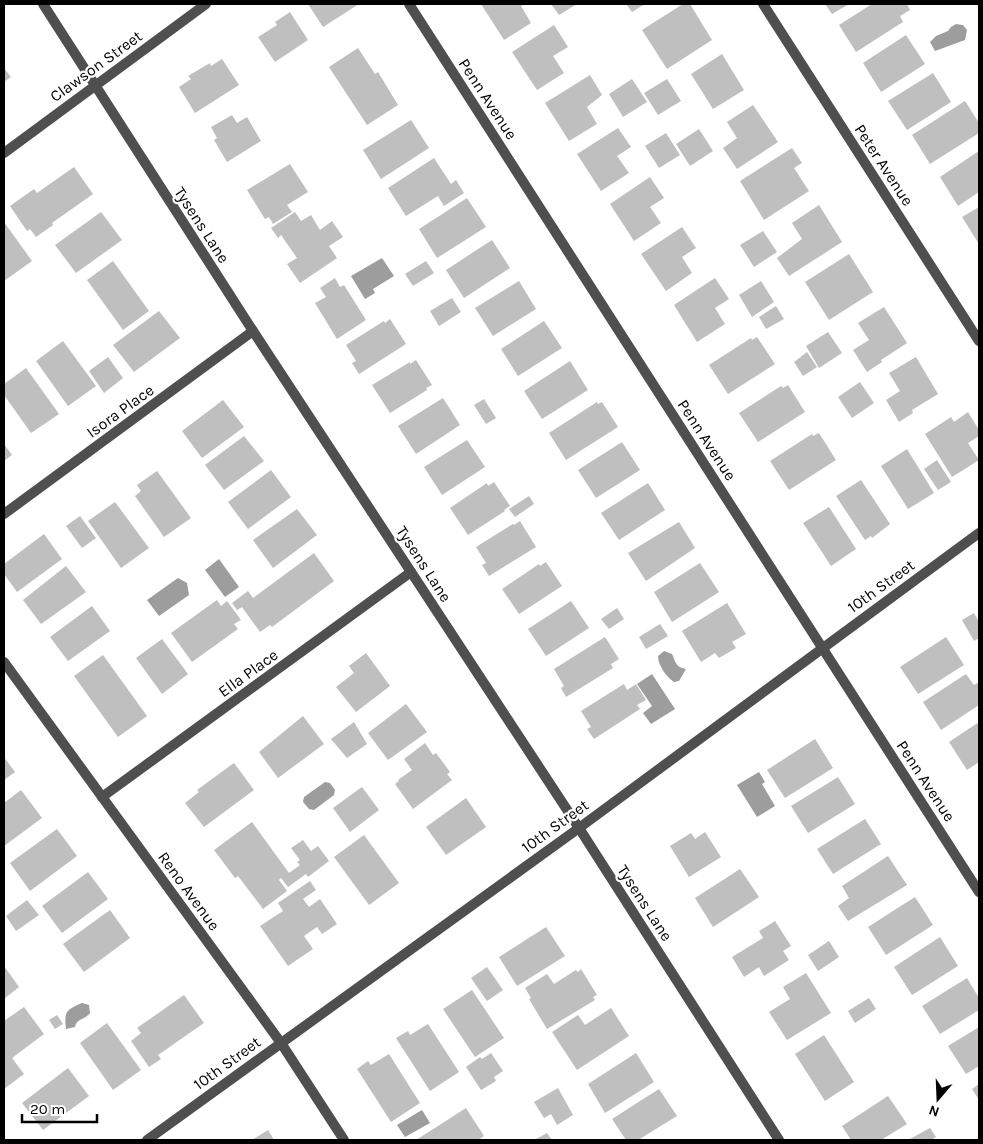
<svg xmlns="http://www.w3.org/2000/svg" width="983" height="1144" viewBox="0 0 983 1144" font-family="Karla,sans-serif">
<style>
.water{fill:#9d9d9d}
.building{fill:#bfbfbf}
.lines{fill:none;stroke-linecap:round;stroke-linejoin:round}
.minor{stroke:#4f4f4f;stroke-width:10}
.labels{text-anchor:middle;dominant-baseline:central;stroke-width:4.5;stroke-linejoin:round;paint-order:stroke}
.street-label{font-size:16px;fill:#000;stroke:#fff}
</style>
<rect width="100%" height="100%" fill="#fff"/>
<!-- water -->
<g class="water">
<path d="M956 24 963 25 967 30 965 40 935 51 930 42 936 36 948 31 951 27Z"/>
<path d="M382 258 394 276 373 289 375 293 365 299 351 276Z"/>
<path d="M219 559 239 587 225 597 205 570Z"/>
<path d="M178 578 187 583 189 595 159 616 147 600Z"/>
<path d="M664 651 672 654C676 662 675 667 686 669L679 681 674 682C666 677 658 665 658 656Z"/>
<path d="M652 674 675 709 651 724 643 713 652 706 637 684Z"/>
<path d="M759 772 765 782 762 784 775 806 757 817 737 785Z"/>
<path d="M325 782 330 783 335 790 334 795 314 810 309 809 303 802 304 797Z"/>
<path d="M82 1003 89 1005 90 1013C86 1019 76 1019 75 1027L66 1029C64 1011 66 1010 82 1003Z"/>
<path d="M422 1110 430 1123 405 1137 397 1125Z"/>
</g>
<!-- building -->
<g class="building">
<path d="M308 4H359L323 27Z"/>
<path d="M481 4H524L521 6 531 23 504 40Z"/>
<path d="M551 4H577L559 15Z"/>
<path d="M626 4H645L632 12Z"/>
<path d="M683 4H690L712 40 667 69 642 30Z"/>
<path d="M825 4H849L832 14Z"/>
<path d="M872 4H907L910 10 900 16 903 22 856 52 839 25Z"/>
<path d="M290 12 308 40 275 62 258 37 277 25 275 22Z"/>
<path d="M554 25 568 47 553 56 564 73 537 90 512 52Z"/>
<path d="M906 35 925 64 881 92 863 63Z"/>
<path d="M358 48 375 74 378 72 398 105 367 125 329 67Z"/>
<path d="M722 54 744 90 713 109 691 74Z"/>
<path d="M222 59 239 85 195 113 179 87 191 79 188 76 210 63 211 66Z"/>
<path d="M4 68 11 77 4 82Z"/>
<path d="M933 73 951 102 907 130 888 101Z"/>
<path d="M590 75 602 95 587 107 597 124 569 141 545 103Z"/>
<path d="M632 79 647 102 623 117 609 94Z"/>
<path d="M667 79 681 101 658 115 644 93Z"/>
<path d="M965 101 979 123V133L930 164 912 135Z"/>
<path d="M753 105 778 142 737 169 723 148 737 138 727 122Z"/>
<path d="M232 115 237 123 247 117 261 141 227 162 214 140 217 138 211 127Z"/>
<path d="M411 120 429 148 381 179 363 150Z"/>
<path d="M618 128 631 147 617 156 629 173 601 191 577 154Z"/>
<path d="M699 129 713 151 690 166 676 144Z"/>
<path d="M666 133 680 155 659 168 645 146Z"/>
<path d="M792 148 802 163 794 168 809 191 764 220 740 181Z"/>
<path d="M979 151V192L958 206 940 177Z"/>
<path d="M434 158 451 184 456 180 464 193 444 206 438 196 406 216 388 188Z"/>
<path d="M290 164 308 192 287 205 292 212 273 224 269 217 265 219 247 190Z"/>
<path d="M74 167 93 194 52 223 53 225 36 237 30 229 27 231 10 206 34 189 37 193Z"/>
<path d="M650 177 664 198 650 207 661 223 634 241 610 204Z"/>
<path d="M467 198 486 227 437 258 419 229Z"/>
<path d="M819 205 842 242 789 276 777 258 802 239 792 223Z"/>
<path d="M979 207V244L962 217Z"/>
<path d="M101 212 122 240 76 273 55 245Z"/>
<path d="M295 212 301 221 311 215 320 230 332 221 343 237 329 246 337 258 300 283 287 264 297 258 281 235 278 238 271 228Z"/>
<path d="M4 222 32 261 4 281Z"/>
<path d="M682 227 696 248 682 257 692 273 666 291 641 254Z"/>
<path d="M763 231 777 252 754 267 740 245Z"/>
<path d="M492 240 510 268 464 298 446 270Z"/>
<path d="M849 254 873 292 829 320 805 282Z"/>
<path d="M113 261 149 311 123 330 87 280Z"/>
<path d="M426 261 434 273 413 286 405 274Z"/>
<path d="M335 278 340 287 344 285 366 320 337 339 315 303 326 297 320 288Z"/>
<path d="M715 278 729 299 715 308 725 324 697 342 674 305Z"/>
<path d="M519 281 536 309 493 336 475 308Z"/>
<path d="M761 281 774 302 752 317 739 295Z"/>
<path d="M452 298 461 312 439 326 430 311Z"/>
<path d="M776 306 784 319 766 329 759 317Z"/>
<path d="M884 307 907 343 881 360 882 362 867 372 853 350 869 340 858 323Z"/>
<path d="M159 311 180 338 134 372 113 345Z"/>
<path d="M390 319 406 344 359 374 352 363 356 361 346 345 384 321 385 323Z"/>
<path d="M544 321 562 348 518 376 501 349Z"/>
<path d="M828 332 842 353 819 368 806 346Z"/>
<path d="M757 337 775 364 728 394 709 365 751 338 752 340Z"/>
<path d="M63 341 96 386 68 406 36 361Z"/>
<path d="M807 352 817 367 803 376 794 362Z"/>
<path d="M108 357 123 378 104 393 89 371Z"/>
<path d="M916 357 938 394 912 410 913 413 899 422 886 400 900 391 889 373Z"/>
<path d="M416 360 432 385 426 388 427 390 390 413 372 385 410 362V364Z"/>
<path d="M570 361 588 390 542 419 524 391Z"/>
<path d="M26 368 59 414 31 433 4 395V384Z"/>
<path d="M860 382 874 403 852 418 838 397Z"/>
<path d="M788 385 805 412 758 442 739 413 781 386 783 388Z"/>
<path d="M443 398 460 425 416 454 398 426Z"/>
<path d="M484 399 496 418 486 424 474 405Z"/>
<path d="M223 400 244 427 202 458 182 431Z"/>
<path d="M597 402 598 404 602 402 618 427 566 460 549 433Z"/>
<path d="M968 412 979 430V436L968 443 979 460 952 477 925 434 951 417 954 422Z"/>
<path d="M819 433 836 460 789 490 770 461 812 434 813 436Z"/>
<path d="M244 436 264 461 224 490 205 465Z"/>
<path d="M467 440 485 467 442 495 424 467Z"/>
<path d="M622 442 640 470 596 498 578 470Z"/>
<path d="M4 444 12 455 4 461Z"/>
<path d="M907 449 934 493 908 509 881 466Z"/>
<path d="M937 460 951 482 938 490 924 469Z"/>
<path d="M271 470 291 497 248 529 228 502Z"/>
<path d="M157 471 191 518 164 537 135 496 141 491 137 485Z"/>
<path d="M861 480 890 524 872 538 871 536 865 540 836 496Z"/>
<path d="M494 482 510 506 504 510 505 511 468 535 450 508 487 483 488 486Z"/>
<path d="M648 483 665 510 619 540 601 513Z"/>
<path d="M529 496 534 504 515 517 509 509Z"/>
<path d="M115 502 149 548 121 568 88 521Z"/>
<path d="M829 507 856 549 831 566 803 523Z"/>
<path d="M297 509 317 535 273 568 253 540Z"/>
<path d="M80 516 96 538 82 548 66 526Z"/>
<path d="M520 521 536 547 489 576 482 565 486 563 476 547 513 524 514 525Z"/>
<path d="M679 522 695 548 646 581 628 553Z"/>
<path d="M44 534 62 559 17 592 4 574V564Z"/>
<path d="M314 553 334 581 272 627 270 625 260 632 242 607 237 610 232 603 248 591 253 598Z"/>
<path d="M546 562 562 586 519 614 502 589 539 564 540 566Z"/>
<path d="M700 563 719 592 672 622 654 592Z"/>
<path d="M66 566 86 592 41 624 23 600Z"/>
<path d="M217 600 221 606 227 601 241 620 234 624 238 629 192 662 171 633Z"/>
<path d="M571 601 589 628 546 656 528 629Z"/>
<path d="M727 603 746 634 732 642 736 648 719 658 715 653 701 662 682 631Z"/>
<path d="M92 606 110 631 68 661 50 637Z"/>
<path d="M617 608 624 619 609 629 601 619Z"/>
<path d="M974 613 979 622V638L974 641 962 620Z"/>
<path d="M660 624 668 636 646 649 639 637Z"/>
<path d="M605 637 619 659 611 664 613 668 566 697 561 688 564 686 554 669Z"/>
<path d="M946 637 964 665 918 694 900 667Z"/>
<path d="M162 639 188 674 162 694 136 658Z"/>
<path d="M366 653 390 686 356 712 336 687 354 673 349 666Z"/>
<path d="M103 655 147 716 118 737 74 676Z"/>
<path d="M966 674 974 685 979 682V705L941 730 923 702Z"/>
<path d="M624 684 627 690 636 684 646 700 637 705 640 709 594 739 587 729 591 727 581 711Z"/>
<path d="M406 704 427 732 388 760 368 733Z"/>
<path d="M303 716 324 744 278 778 259 752Z"/>
<path d="M354 722 367 744 347 758 331 739Z"/>
<path d="M979 722V762L967 770 949 742Z"/>
<path d="M815 739 833 768 785 798 767 770Z"/>
<path d="M425 743 433 755 436 753 450 772 447 774 452 780 413 809 395 784 399 781 398 780 412 770 404 759Z"/>
<path d="M4 757 15 772 4 780Z"/>
<path d="M234 763 254 790 204 827 185 803 199 792 197 790Z"/>
<path d="M838 777 855 804 808 833 791 806Z"/>
<path d="M362 787 379 810 350 832 333 808Z"/>
<path d="M21 790 42 818 4 846V803Z"/>
<path d="M466 798 486 827 446 855 426 827Z"/>
<path d="M865 819 881 844 833 874 817 849Z"/>
<path d="M252 822 289 873 300 865 297 862 300 860 291 848 303 840 311 851 318 846 329 861 308 877 306 874 288 887 281 878 279 880 287 891 263 909 238 876 235 878 214 850Z"/>
<path d="M57 829 77 856 30 891 10 863Z"/>
<path d="M705 832 721 857 689 877 670 846 691 833 695 839Z"/>
<path d="M364 835 399 883 369 905 334 857Z"/>
<path d="M888 856 907 885 848 921 838 906 849 898 842 886Z"/>
<path d="M740 869 759 897 713 927 695 898Z"/>
<path d="M88 872 108 899 62 933 42 906Z"/>
<path d="M310 881 316 890 303 899 309 907 320 899 337 924 322 934 317 927 304 936 313 949 288 966 260 926 283 911 278 903Z"/>
<path d="M915 897 933 925 886 955 868 927Z"/>
<path d="M27 900 39 915 16 931 6 916Z"/>
<path d="M110 910 130 938 84 972 63 944Z"/>
<path d="M775 921 791 946 783 951 789 960 764 976 759 967 744 977 732 957 763 938 759 931Z"/>
<path d="M546 927 565 956 517 986 499 957Z"/>
<path d="M940 937 958 966 912 995 894 967Z"/>
<path d="M829 941 839 957 818 971 808 955Z"/>
<path d="M4 966 19 987 4 999Z"/>
<path d="M487 967 503 990 487 1001 471 978Z"/>
<path d="M581 969 597 995 593 997 595 1000 547 1029 529 999 531 998 525 988 547 974 554 984 576 970 578 972Z"/>
<path d="M806 973 831 1013 787 1040 769 1012 790 999 783 987Z"/>
<path d="M967 978 979 998V1010L940 1034 922 1006Z"/>
<path d="M472 990 504 1038 475 1057 443 1009Z"/>
<path d="M184 995 204 1023 158 1055 161 1059 149 1067 131 1041 141 1033 137 1028Z"/>
<path d="M869 998 876 1009 855 1023 848 1011Z"/>
<path d="M24 1007 44 1034 12 1058 24 1074 4 1089V1021Z"/>
<path d="M611 1008 629 1036 577 1070 552 1032 578 1015 585 1025Z"/>
<path d="M57 1015 63 1024 55 1029 49 1020Z"/>
<path d="M107 1023 141 1070 113 1090 80 1043Z"/>
<path d="M428 1024 459 1072 430 1091 396 1038 408 1031 410 1035Z"/>
<path d="M979 1027V1066L966 1074 948 1046Z"/>
<path d="M824 1035 854 1082 825 1101 795 1054Z"/>
<path d="M491 1053 503 1071 494 1077 496 1081 481 1090 466 1067 480 1057 482 1059Z"/>
<path d="M636 1053 654 1082 605 1113 588 1084Z"/>
<path d="M389 1054 420 1103 391 1122 357 1069 368 1061 371 1065Z"/>
<path d="M68 1068 89 1096 43 1130 22 1103Z"/>
<path d="M979 1084V1100L972 1089Z"/>
<path d="M558 1088 573 1115 557 1125 551 1114 544 1118 534 1102Z"/>
<path d="M659 1089 677 1116 638 1140H626L612 1119Z"/>
<path d="M888 1096 907 1124 881 1140H851L842 1126Z"/>
<path d="M466 1108 484 1136 478 1140H416Z"/>
<path d="M930 1128 936 1137 931 1140H908Z"/>
<path d="M268 1130 274 1140H252Z"/>
<path d="M547 1133 552 1140H534Z"/>
</g>
<g class="lines">
<!-- minor -->
<g class="minor">
<path d="M43 4 253 331 579 828 779 1140"/>
<path d="M409 4 979 892"/>
<path d="M763 4 979 341"/>
<path d="M4 153 206 4"/>
<path d="M4 514 253 331"/>
<path d="M4 662 281 1043 344 1140"/>
<path d="M102 797 411 572"/>
<path d="M147 1140 579 828 979 533"/>
</g>
</g>
<g class="labels">
<!-- street labels -->
<g class="street-label">
<text transform="translate(96 66) rotate(-36)">Clawson Street</text>
<text transform="translate(488 99) rotate(57)">Penn Avenue</text>
<text transform="translate(884 165) rotate(57)">Peter Avenue</text>
<text transform="translate(202 225) rotate(57)">Tysens Lane</text>
<text transform="translate(120 411) rotate(-36)">Isora Place</text>
<text transform="translate(707 440) rotate(57)">Penn Avenue</text>
<text transform="translate(424 564) rotate(57)">Tysens Lane</text>
<text transform="translate(881 586) rotate(-36)">10th Street</text>
<text transform="translate(248 673) rotate(-36)">Ella Place</text>
<text transform="translate(926 781) rotate(57)">Penn Avenue</text>
<text transform="translate(555 826) rotate(-36)">10th Street</text>
<text transform="translate(189 891) rotate(54)">Reno Avenue</text>
<text transform="translate(645 903) rotate(57)">Tysens Lane</text>
<text transform="translate(227 1063) rotate(-36)">10th Street</text>
</g>
</g>
<!-- border -->
<rect width="983" height="1144" fill="none" stroke="#000000" stroke-width="10"/>
<!-- north arrow -->
<g transform="translate(938 1099) rotate(199)" stroke="#ffffff" stroke-width="4" paint-order="stroke">
<path d="M0-4L9 19L0 12L-9 19Z" fill="#000000"/>
<text y="-8" font-size="14" font-weight="bold" text-anchor="middle" fill="#000000">N</text>
</g>
<!-- scale -->
<path d="M22 1114v8h75v-8" fill="none" stroke="#000000" stroke-width="2.5"/>
<text x="30" y="1114" font-size="15" fill="#000000" stroke="#ffffff" stroke-width="4" paint-order="stroke">20 m</text>
</svg>
